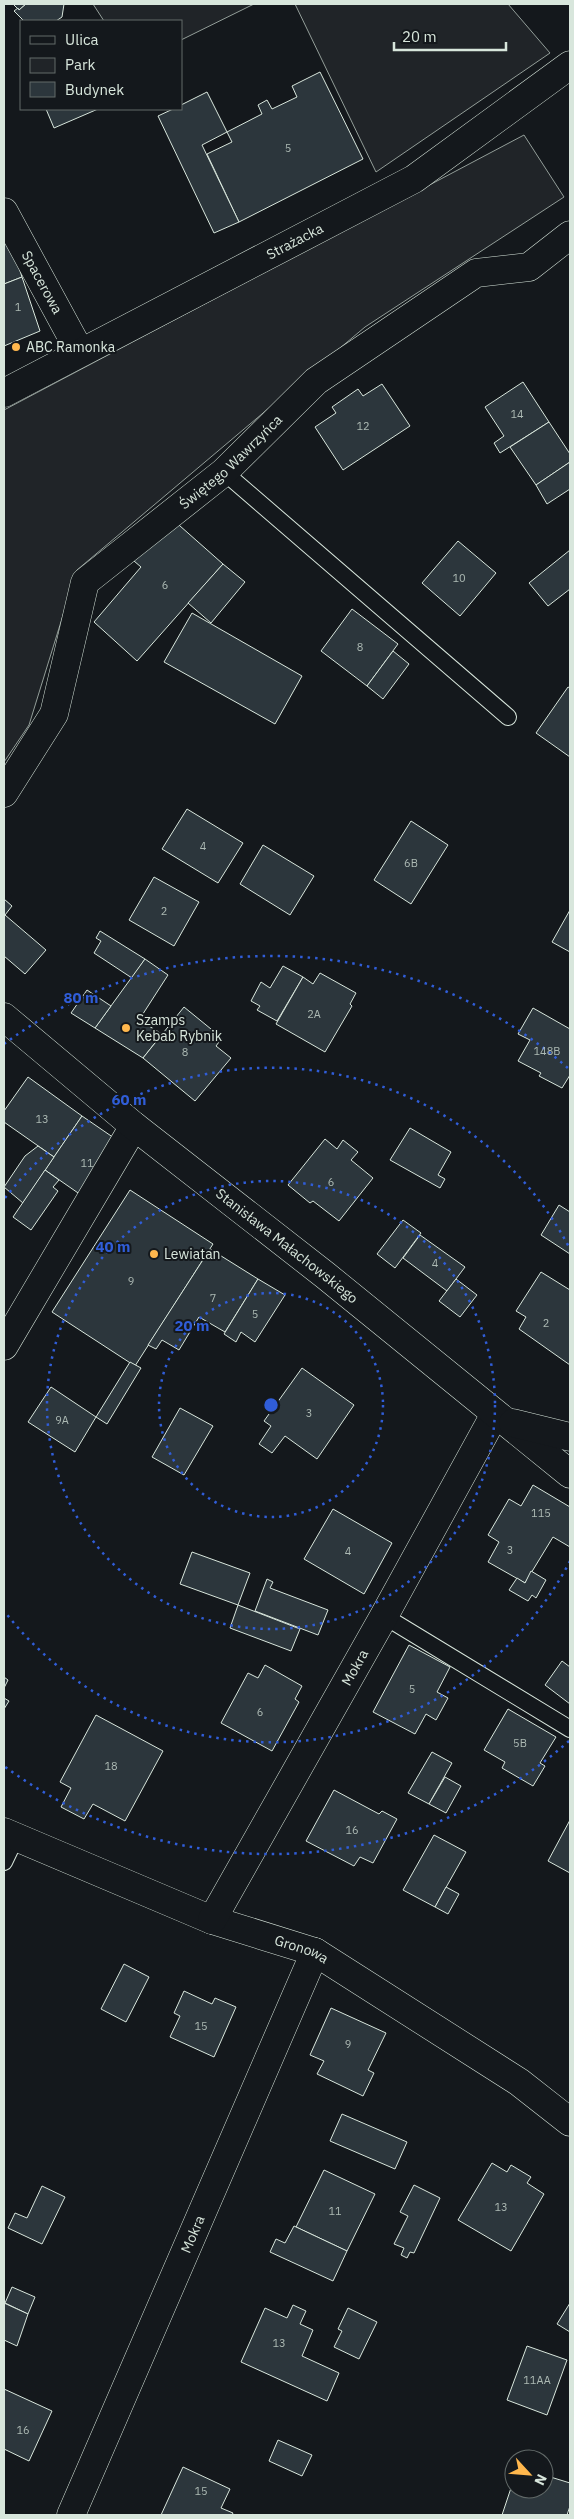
<svg xmlns="http://www.w3.org/2000/svg" width="574" height="2519" viewBox="0 0 574 2519" font-family="'IBM Plex Sans',sans-serif">
<style>
.green{fill:#202428;stroke:#939e99}
.building{fill:#2c363c;stroke:#d8e6dc}
.lines{fill:none;stroke-linecap:round;stroke-linejoin:round}
.lane-casing{stroke:#d8e6dc;stroke-width:18}
.street-casing{stroke:#d8e6dc;stroke-width:29}
.secondary-casing{stroke:#d8e6dc;stroke-width:29}
.lane{stroke:#14181c;stroke-width:16}
.street{stroke:#14181c;stroke-width:28}
.secondary{stroke:#14181c;stroke-width:28}
.ring{fill:none;stroke:#305dd8;stroke-width:2.5;stroke-dasharray:2.5 5}
.poi-dot{fill:#ffb74d;stroke:#14181c;stroke-width:2}
.labels{text-anchor:middle;dominant-baseline:central;stroke-width:4;stroke-linejoin:round;paint-order:stroke}
.number-label{font-size:11px;fill:#adbab4}
.street-label{font-size:14px;fill:#d8e6dc;stroke:#14181c}
.poi-label{font-size:14px;fill:#d8e6dc;stroke:#14181c;text-anchor:start}
.centre{fill:#305dd8;stroke:#14181c;stroke-width:2.5}
.ring-label{font-size:15px;text-anchor:middle;font-weight:bold;fill:#305dd8;stroke:#14181c;stroke-width:4;stroke-linejoin:round;paint-order:stroke}
</style>
<rect width="100%" height="100%" fill="#14181c"/>
<!-- green -->
<g class="green">
<path d="M93 4H254L181 40V21H104Z"/>
<path d="M295 4H508L550 53 376 172Z"/>
<path d="M524 135 564 197 365 327 77 570 29 725 4 762V410Z"/>
</g>
<!-- building -->
<g class="building">
<path d="M13 4H26L19 10Z"/>
<path d="M26 4H64L62 17 56 21H24L14 11 18 8 19 10Z"/>
<path d="M320 72 363 159 239 222 207 154 232 142 227 132 262 114 258 105 267 100 272 109 297 97 292 86Z"/>
<path d="M207 92 227 132 202 145 239 222 214 233 158 116 173 109H181V105Z"/>
<path d="M46 109H98L54 128Z"/>
<path d="M4 232 11 242 22 277 4 284Z"/>
<path d="M22 277 40 331 4 346V284Z"/>
<path d="M523 382 549 422 500 453 494 443 504 436 485 407Z"/>
<path d="M382 384 410 426 343 470 315 427 336 413 332 407 358 389 363 396Z"/>
<path d="M549 422 570 454V462L536 485 510 447Z"/>
<path d="M570 462V489L547 504 536 485Z"/>
<path d="M171 518 223 564 137 661 94 622 141 567 134 561Z"/>
<path d="M458 541 496 573 460 616 422 583Z"/>
<path d="M570 550V589L548 606 529 583Z"/>
<path d="M223 564 245 582 211 623 188 603Z"/>
<path d="M352 609 398 644 367 686 321 651Z"/>
<path d="M192 613 302 676 275 724 164 662Z"/>
<path d="M393 651 409 664 383 699 367 686Z"/>
<path d="M568 687 570 688V757L536 733Z"/>
<path d="M187 809 243 843 218 883 162 849Z"/>
<path d="M411 821 448 845 411 904 374 880Z"/>
<path d="M263 845 314 876 290 915 240 884Z"/>
<path d="M154 877 199 902 174 946 129 920Z"/>
<path d="M4 899 12 906 5 915 46 950 25 974 4 956Z"/>
<path d="M570 910V952L552 942Z"/>
<path d="M100 931 145 959 132 978 94 953 101 941 96 938Z"/>
<path d="M145 959 168 975 139 1020 162 1034 143 1058 95 1028Z"/>
<path d="M283 966 303 977 277 1021 257 1010 260 1006 251 1001 261 982 270 988Z"/>
<path d="M320 973 356 993 350 1004 352 1006 325 1052 276 1024 303 977 313 984Z"/>
<path d="M87 990 111 1006 95 1028 71 1013Z"/>
<path d="M184 1007 222 1038 216 1046 231 1058 195 1101 143 1058Z"/>
<path d="M533 1008 570 1029V1075L562 1088 539 1076 541 1073 518 1061 530 1040 518 1034Z"/>
<path d="M28 1077 82 1116 54 1157 4 1122V1111Z"/>
<path d="M82 1116 133 1151 81 1195 45 1170Z"/>
<path d="M410 1128 451 1152 438 1175 445 1179 440 1188 390 1160Z"/>
<path d="M325 1139 337 1149 343 1140 358 1152 351 1160 373 1178 339 1221 313 1201 310 1203 288 1185Z"/>
<path d="M38 1146 54 1157 23 1203 4 1187 25 1156Z"/>
<path d="M45 1170 59 1180 53 1187 58 1191 31 1230 13 1217Z"/>
<path d="M130 1190 213 1244 135 1366 52 1312Z"/>
<path d="M559 1205 570 1212V1254L541 1235Z"/>
<path d="M403 1220 421 1233 395 1268 377 1254Z"/>
<path d="M420 1235 465 1267 447 1291 403 1258Z"/>
<path d="M210 1249 258 1279 225 1332 199 1317 179 1350 162 1340 156 1349 148 1345Z"/>
<path d="M541 1272 570 1290V1365L519 1329 526 1317 516 1311Z"/>
<path d="M258 1279 285 1295 255 1342 241 1332 236 1342 224 1334Z"/>
<path d="M456 1279 477 1295 460 1317 439 1301Z"/>
<path d="M130 1362 141 1368 107 1424 96 1417Z"/>
<path d="M302 1368 354 1405 317 1459 285 1436 272 1453 259 1444 271 1426 264 1421Z"/>
<path d="M51 1387 96 1417 75 1452 28 1422Z"/>
<path d="M180 1408 213 1426 184 1475 152 1457Z"/>
<path d="M533 1485 570 1507V1547L553 1537 525 1583 488 1562 499 1542 488 1535 509 1499 521 1506Z"/>
<path d="M333 1509 392 1543 364 1594 304 1559Z"/>
<path d="M192 1552 250 1573 238 1605 180 1584Z"/>
<path d="M531 1571 546 1580 536 1598 532 1595 528 1601 509 1590 517 1578 525 1583Z"/>
<path d="M267 1579 273 1582 270 1588 328 1610 318 1635 255 1611Z"/>
<path d="M238 1605 300 1629 291 1651 230 1628Z"/>
<path d="M409 1645 450 1667 437 1692 448 1698 436 1720 426 1714 415 1734 373 1712Z"/>
<path d="M562 1661 570 1667V1704L545 1685Z"/>
<path d="M265 1665 302 1686 295 1699 299 1702 272 1751 221 1723 248 1673 258 1678Z"/>
<path d="M4 1677 8 1680 4 1688Z"/>
<path d="M4 1698 9 1701 4 1709Z"/>
<path d="M508 1709 556 1737 540 1763 545 1766 533 1786 502 1768 505 1762 484 1750Z"/>
<path d="M96 1715 163 1751 125 1821 93 1804 84 1819 61 1807 71 1788 60 1782Z"/>
<path d="M432 1752 452 1763 429 1804 408 1793Z"/>
<path d="M445 1777 461 1786 446 1813 429 1804Z"/>
<path d="M334 1790 379 1814 382 1811 397 1819 373 1863 360 1857 354 1866 306 1841Z"/>
<path d="M570 1820V1873L548 1861Z"/>
<path d="M434 1835 466 1852 435 1907 403 1890Z"/>
<path d="M446 1887 459 1894 448 1914 435 1907Z"/>
<path d="M124 1964 149 1977 126 2022 101 2009Z"/>
<path d="M184 1991 212 2004 215 1998 236 2007 214 2057 170 2037 180 2016 174 2013Z"/>
<path d="M331 2008 386 2033 368 2070 374 2073 363 2096 317 2074 324 2061 310 2055Z"/>
<path d="M342 2114 407 2142 395 2169 330 2141Z"/>
<path d="M492 2163 507 2172 511 2165 531 2177 527 2183 544 2194 511 2251 458 2220Z"/>
<path d="M324 2170 375 2194 347 2251 296 2227Z"/>
<path d="M414 2185 440 2198 414 2253 410 2252 407 2258 401 2255 404 2248 394 2244 408 2216 400 2212Z"/>
<path d="M42 2186 65 2197 42 2244 8 2228 15 2213 27 2218Z"/>
<path d="M294 2226 347 2251 333 2281 270 2252 276 2239 285 2243Z"/>
<path d="M12 2287 35 2297 28 2314 5 2303Z"/>
<path d="M4 2303 28 2314 17 2346 4 2340Z"/>
<path d="M570 2303V2332L557 2324Z"/>
<path d="M293 2305 306 2311 300 2324 313 2330 302 2356 339 2373 327 2401 241 2362 265 2308 287 2318Z"/>
<path d="M348 2308 377 2322 359 2359 334 2347 342 2331 338 2329Z"/>
<path d="M527 2346 567 2360 547 2415 507 2400Z"/>
<path d="M4 2389 52 2411 29 2461 4 2449Z"/>
<path d="M278 2440 312 2455 302 2476 269 2461Z"/>
<path d="M183 2467 230 2489 221 2508 233 2513 232 2515H161Z"/>
<path d="M544 2475 570 2483V2506L567 2515H502L514 2479V2489H544Z"/>
</g>
<g class="lines">
<defs>
<g id="lane">
<path d="M224 472 508 717"/>
<path d="M384 1616 570 1729"/>
<path d="M4 1862 16 1837"/>
</g>
<g id="street">
<path id="s1" d="M4 212 80 352"/>
<path id="s2" d="M4 393 414 179 570 65"/>
<path id="s3" d="M4 793 54 714 85 582 224 472 316 381 476 273 529 267 570 235"/>
<path d="M4 1346 134 1126"/>
<path id="s4" d="M4 1832 212 1920 315 1952 519 2082 570 2122"/>
<path id="s5" d="M212 1920 384 1616 495 1414"/>
<path id="s6" d="M71 2515 315 1952"/>
</g>
<g id="secondary">
<path id="s7" d="M4 1017 134 1126 325 1275 570 1474"/>
<path d="M513 1423 570 1437"/>
</g>
</defs>
<!-- lane casing -->
<use href="#lane" class="lane-casing"/>
<!-- street casing -->
<use href="#street" class="street-casing"/>
<!-- secondary casing -->
<use href="#secondary" class="secondary-casing"/>
<!-- lane -->
<use href="#lane" class="lane"/>
<!-- street -->
<use href="#street" class="street"/>
<!-- secondary -->
<use href="#secondary" class="secondary"/>
</g>
<!-- distance rings -->
<g class="ring">
<circle cx="271" cy="1405" r="112"/>
<circle cx="271" cy="1405" r="224"/>
<path d="M570 1561A337 337 0 0 1 5 1612M5 1198A337 337 0 0 1 570 1249"/>
<path d="M569 1741A449 449 0 0 1 4 1766M4 1044A449 449 0 0 1 569 1069"/>
</g>
<!-- markers -->
<g class="poi-dot">
<circle cx="16" cy="347" r="5"/>
<circle cx="126" cy="1028" r="5"/>
<circle cx="154" cy="1254" r="5"/>
</g>
<g class="labels">
<!-- number labels -->
<g class="number-label">
<text x="288" y="148">5</text>
<text x="18" y="307">1</text>
<text x="517" y="414">14</text>
<text x="363" y="426">12</text>
<text x="459" y="578">10</text>
<text x="165" y="585">6</text>
<text x="360" y="647">8</text>
<text x="203" y="846">4</text>
<text x="411" y="863">6B</text>
<text x="164" y="911">2</text>
<text x="314" y="1014">2A</text>
<text x="547" y="1051">148B</text>
<text x="185" y="1052">8</text>
<text x="42" y="1119">13</text>
<text x="87" y="1163">11</text>
<text x="331" y="1182">6</text>
<text x="435" y="1263">4</text>
<text x="131" y="1281">9</text>
<text x="213" y="1298">7</text>
<text x="255" y="1314">5</text>
<text x="546" y="1323">2</text>
<text x="309" y="1413">3</text>
<text x="62" y="1420">9A</text>
<text x="541" y="1513">115</text>
<text x="510" y="1550">3</text>
<text x="348" y="1551">4</text>
<text x="412" y="1689">5</text>
<text x="260" y="1712">6</text>
<text x="520" y="1743">5B</text>
<text x="111" y="1766">18</text>
<text x="352" y="1830">16</text>
<text x="201" y="2026">15</text>
<text x="348" y="2044">9</text>
<text x="501" y="2207">13</text>
<text x="335" y="2211">11</text>
<text x="279" y="2343">13</text>
<text x="537" y="2380">11AA</text>
<text x="23" y="2430">16</text>
<text x="201" y="2491">15</text>
</g>
<!-- street labels -->
<g class="street-label">
<text stroke="none"><textPath href="#s2" startOffset="328">Strażacka</textPath></text>
<text stroke="none"><textPath href="#s1" startOffset="80">Spacerowa</textPath></text>
<text stroke="none"><textPath href="#s3" startOffset="418">Świętego Wawrzyńca</textPath></text>
<text stroke="none"><textPath href="#s7" startOffset="364">Stanisława Małachowskiego</textPath></text>
<text stroke="none"><textPath href="#s5" startOffset="290">Mokra</textPath></text>
<text stroke="none"><textPath href="#s4" startOffset="320">Gronowa</textPath></text>
<text stroke="none"><textPath href="#s6" startOffset="306">Mokra</textPath></text>
</g>
<!-- poi labels -->
<g class="poi-label">
<text x="26" y="347">ABC Ramonka</text>
<text x="136" y="1020">Szamps<tspan x="136" dy="16">Kebab Rybnik</tspan></text>
<text x="164" y="1254">Lewiatan</text>
</g>
</g>
<circle cx="271" cy="1405" r="8" class="centre"/>
<g class="ring-label">
<text x="81" y="1003">80 m</text>
<text x="129" y="1105">60 m</text>
<text x="113" y="1252">40 m</text>
<text x="192" y="1331">20 m</text>
</g>
<!-- border -->
<rect width="574" height="2519" fill="none" stroke="#d8e6dc" stroke-width="10"/>
<!-- legend -->
<rect x="20" y="20" width="162" height="90" fill="#14181c" stroke="#626a69"/>
<rect x="30" y="36" width="25" height="8" fill="#14181c" stroke="#626a69"/>
<text x="65" y="45" font-size="15" fill="#d8e6dc">Ulica</text>
<rect x="30" y="58" width="25" height="15" fill="#202428" stroke="#626a69"/>
<text x="65" y="70" font-size="15" fill="#d8e6dc">Park</text>
<rect x="30" y="82" width="25" height="15" fill="#2c363c" stroke="#626a69"/>
<text x="65" y="95" font-size="15" fill="#d8e6dc">Budynek</text>
<!-- north arrow -->
<g transform="translate(529 2474) rotate(116)"><circle r="24" fill="#14181c" stroke="#626a69"/>
<path d="M0-4L9 19L0 12L-9 19Z" fill="#ffb74d"/>
<text y="-8" font-size="14" font-weight="bold" text-anchor="middle" fill="#d8e6dc">N</text>
</g>
<!-- scale -->
<path d="M394 42v8h112v-8" fill="none" stroke="#d8e6dc" stroke-width="2.5"/>
<text x="402" y="42" font-size="15" fill="#d8e6dc" stroke="#14181c" stroke-width="4" paint-order="stroke">20 m</text>
</svg>
